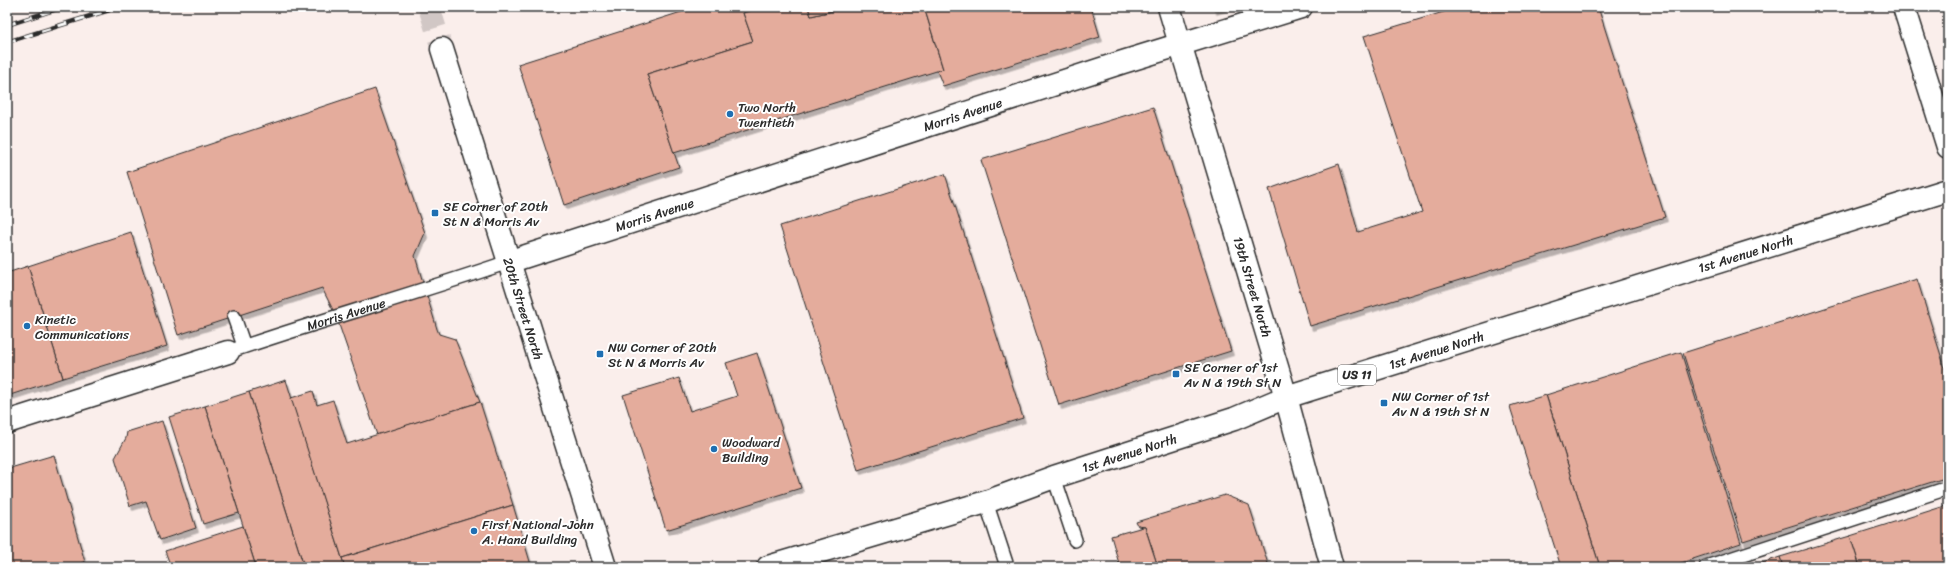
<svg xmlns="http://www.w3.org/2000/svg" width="1955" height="574" viewBox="0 0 1955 574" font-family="Sriracha,sans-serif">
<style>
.building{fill:#e4ac9c;stroke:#2b2b2b;filter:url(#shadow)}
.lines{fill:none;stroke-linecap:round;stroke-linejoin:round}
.secondary-tunnel{stroke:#d1c7c5;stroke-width:22;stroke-dasharray:22 11;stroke-linecap:butt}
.service-casing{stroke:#2b2b2b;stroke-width:16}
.minor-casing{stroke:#2b2b2b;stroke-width:25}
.tertiary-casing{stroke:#2b2b2b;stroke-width:25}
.secondary-casing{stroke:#2b2b2b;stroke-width:25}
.primary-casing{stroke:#2b2b2b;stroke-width:25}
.service{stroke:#fff;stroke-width:13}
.minor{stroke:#fff;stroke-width:22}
.tertiary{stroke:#fff;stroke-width:22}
.secondary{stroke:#fff;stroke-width:22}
.primary{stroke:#fff;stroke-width:22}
.rail-casing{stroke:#2b2b2b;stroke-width:4.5}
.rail{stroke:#fff;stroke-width:3;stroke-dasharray:9;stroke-linecap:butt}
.poi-dot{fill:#1f6fb2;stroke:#fff;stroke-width:1.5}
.labels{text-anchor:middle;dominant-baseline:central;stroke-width:4;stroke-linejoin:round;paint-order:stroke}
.shield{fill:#fff;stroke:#6b6b6b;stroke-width:1}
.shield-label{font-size:12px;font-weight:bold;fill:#2b2b2b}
.poi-label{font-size:13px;fill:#2b2b2b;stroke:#fff;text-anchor:start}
.street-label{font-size:13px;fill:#2b2b2b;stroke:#fff}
</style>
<defs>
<filter id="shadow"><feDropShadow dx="2.5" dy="4.5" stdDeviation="0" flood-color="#0004"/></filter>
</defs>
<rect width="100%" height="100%" fill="#faeeeb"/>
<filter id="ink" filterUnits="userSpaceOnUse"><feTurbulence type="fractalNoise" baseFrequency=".025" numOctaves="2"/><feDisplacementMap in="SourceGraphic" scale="8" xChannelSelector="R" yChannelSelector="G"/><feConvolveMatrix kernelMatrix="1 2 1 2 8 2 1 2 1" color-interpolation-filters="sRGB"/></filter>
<g filter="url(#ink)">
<!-- building -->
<g class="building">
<path d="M697 7H741L753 41 647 74 679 167 564 205 518 64Z"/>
<path d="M762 7H808L811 16 849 7H924L943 69 674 153 647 74 753 41 743 13Z"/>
<path d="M808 7H849L811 16Z"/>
<path d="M924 7H1091L1100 37 943 86 937 71 943 69Z"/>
<path d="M1214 7H1224L1214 10Z"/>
<path d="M1460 7H1598L1665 217 1310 326 1269 189 1339 164 1358 232 1422 212 1364 36Z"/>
<path d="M375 89 425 233 415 256 437 329 439 334 455 339 480 402 377 435 336 316 322 288 178 335 127 172Z"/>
<path d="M1153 107 1231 351 1059 405 981 160Z"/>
<path d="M945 174 1023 418 858 470 780 226Z"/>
<path d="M131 232 167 346 63 378 28 266Z"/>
<path d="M28 266 63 378 7 396V273Z"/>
<path d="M1917 279 1948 378V477L1743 541 1683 353Z"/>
<path d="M1681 352 1741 543 1669 567H1600L1546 395Z"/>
<path d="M757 353 801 488 666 530 623 395 679 378 690 411 737 396 726 363Z"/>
<path d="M286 380 342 558 345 567H304L249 392Z"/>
<path d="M313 391 317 405 333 400 347 444 480 402 513 505 342 558 291 398Z"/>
<path d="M249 392 304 567H256L239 513 205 406Z"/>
<path d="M1546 395 1600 567H1561L1511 410 1510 406Z"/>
<path d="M205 406 239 513 203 524 169 417Z"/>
<path d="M162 421 196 528 160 540 146 501 130 506 115 458 126 438 127 432Z"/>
<path d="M54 455 85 562 70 567H7V469Z"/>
<path d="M1225 495 1249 505 1269 567H1158L1145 527 1138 526 1136 522Z"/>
<path d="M513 505 531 565 529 567H345L342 558Z"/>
<path d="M1948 505V567H1860L1850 536Z"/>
<path d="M243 526 256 567H171L165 551Z"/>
<path d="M1143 527H1145L1158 567H1120L1111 536Z"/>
<path d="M1850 536 1860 567H1783L1780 557Z"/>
<path d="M1780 557 1783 567H1750Z"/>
</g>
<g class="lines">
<!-- secondary-tunnel -->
<path class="secondary-tunnel" d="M429 7 442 49"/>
<defs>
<g id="service">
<path d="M234 317 244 346"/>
<path id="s1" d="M228 352C321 320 415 294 508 262"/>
<path d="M1054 477 1075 540"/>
<path d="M986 502 1006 563"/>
<path d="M1706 567 1948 488"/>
</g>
<g id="minor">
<path id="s2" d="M508 262 1123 62 1301 7"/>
<path d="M7 422 228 352"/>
</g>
<path id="tertiary" d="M1904 7 1948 147"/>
<g id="secondary">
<path id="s3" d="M1169 7 1286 397 1332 567"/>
<path id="s4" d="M442 49 605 567"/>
</g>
<g id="primary">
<path id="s5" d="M768 567 986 502 1054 477 1234 419 1286 397 1948 190"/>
</g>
</defs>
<!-- service casing -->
<use href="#service" class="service-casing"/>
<!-- minor casing -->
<use href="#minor" class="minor-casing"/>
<!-- tertiary casing -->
<use href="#tertiary" class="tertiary-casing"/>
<!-- secondary casing -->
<use href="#secondary" class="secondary-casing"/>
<!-- primary casing -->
<use href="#primary" class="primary-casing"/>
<!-- service -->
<use href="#service" class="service"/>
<!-- minor -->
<use href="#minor" class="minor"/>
<!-- tertiary -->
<use href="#tertiary" class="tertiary"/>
<!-- secondary -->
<use href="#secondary" class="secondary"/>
<!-- primary -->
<use href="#primary" class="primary"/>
<defs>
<g id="rail">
<path d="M7 25 63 7"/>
<path d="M7 42 119 7"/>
</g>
</defs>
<!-- rail casing -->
<use href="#rail" class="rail-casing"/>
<!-- rail -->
<use href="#rail" class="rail"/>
</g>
</g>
<!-- markers -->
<g class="poi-dot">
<circle cx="730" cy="114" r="4"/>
<rect x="431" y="209" width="8" height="8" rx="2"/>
<circle cx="27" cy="326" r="4"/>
<rect x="596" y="350" width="8" height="8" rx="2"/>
<rect x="1172" y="370" width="8" height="8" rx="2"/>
<rect x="1380" y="399" width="8" height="8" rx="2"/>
<circle cx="714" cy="449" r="4"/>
<circle cx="474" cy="531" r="4"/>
</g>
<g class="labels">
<!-- shield labels -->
<rect class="shield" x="1338" y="365" width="38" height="20" rx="3"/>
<g class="shield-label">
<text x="1357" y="375">US 11</text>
</g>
<!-- poi labels -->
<g class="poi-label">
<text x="738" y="107">Two North<tspan x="738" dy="15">Twentieth</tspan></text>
<text x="443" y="206">SE Corner of 20th<tspan x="443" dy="15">St N &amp; Morris Av</tspan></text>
<text x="35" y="319">Kinetic<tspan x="35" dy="15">Communications</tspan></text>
<text x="608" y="347">NW Corner of 20th<tspan x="608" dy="15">St N &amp; Morris Av</tspan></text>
<text x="1184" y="367">SE Corner of 1st<tspan x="1184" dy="15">Av N &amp; 19th St N</tspan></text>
<text x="1392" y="396">NW Corner of 1st<tspan x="1392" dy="15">Av N &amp; 19th St N</tspan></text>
<text x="722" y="442">Woodward<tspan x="722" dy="15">Building</tspan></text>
<text x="482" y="524">First National-John<tspan x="482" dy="15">A. Hand Building</tspan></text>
</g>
<!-- street labels -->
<g class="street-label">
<text stroke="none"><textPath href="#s2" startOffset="478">Morris Avenue</textPath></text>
<text stroke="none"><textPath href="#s2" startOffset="154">Morris Avenue</textPath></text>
<text stroke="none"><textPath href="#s5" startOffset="1027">1st Avenue North</textPath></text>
<text stroke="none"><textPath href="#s3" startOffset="292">19th Street North</textPath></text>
<text stroke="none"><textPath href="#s4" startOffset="272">20th Street North</textPath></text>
<text stroke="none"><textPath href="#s1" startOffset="124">Morris Avenue</textPath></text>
<text stroke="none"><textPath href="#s5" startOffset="703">1st Avenue North</textPath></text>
<text stroke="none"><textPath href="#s5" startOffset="379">1st Avenue North</textPath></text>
</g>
</g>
<!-- margin -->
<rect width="1955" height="574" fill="none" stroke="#fff" stroke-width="24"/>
<rect x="12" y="12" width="1931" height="550" fill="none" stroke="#2b2b2b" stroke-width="1.5" filter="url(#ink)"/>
</svg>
